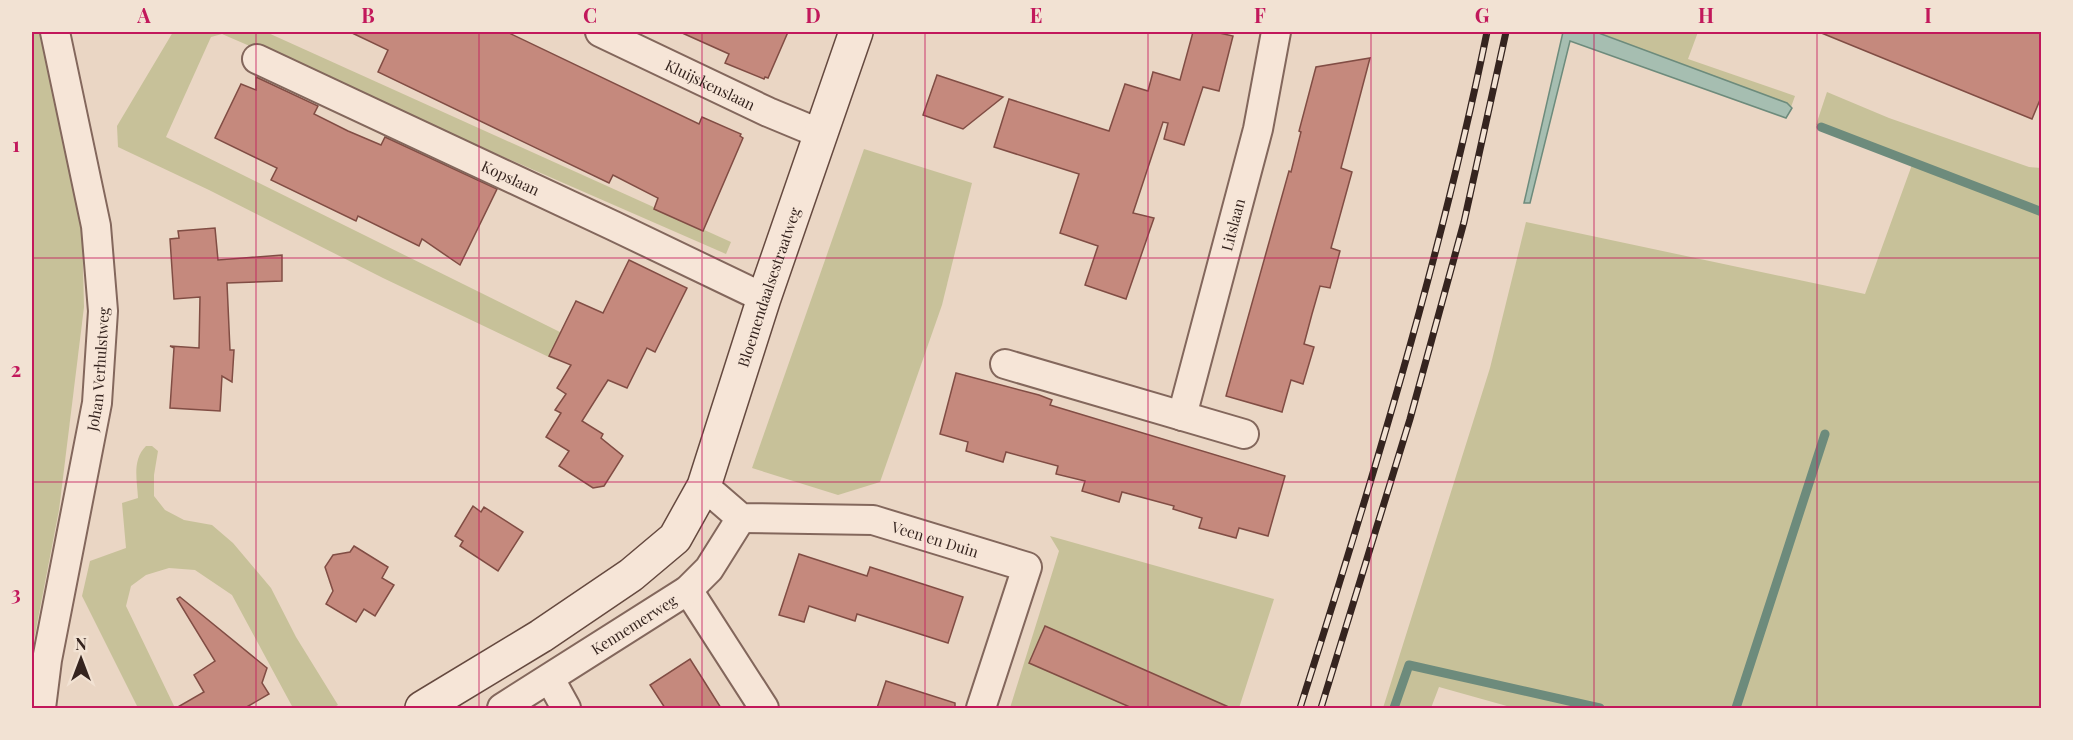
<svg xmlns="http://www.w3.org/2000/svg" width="2073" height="740" viewBox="0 0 2073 740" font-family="'Playfair Display',serif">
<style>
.green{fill:#c7c199}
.water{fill:#a6beb1;stroke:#6d8b7c;stroke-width:1.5}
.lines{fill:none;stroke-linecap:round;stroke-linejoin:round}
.stream{stroke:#6d8b7c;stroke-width:9}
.building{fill:#c5897d;stroke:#814d44;stroke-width:1.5}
.street-casing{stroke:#83675c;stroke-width:32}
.secondary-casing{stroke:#65493f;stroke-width:36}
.street{stroke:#f6e5d7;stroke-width:28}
.secondary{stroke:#f6e5d7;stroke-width:33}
.rail-casing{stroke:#35241f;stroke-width:7}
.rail{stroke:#f2e2d3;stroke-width:4.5;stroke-dasharray:14;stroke-linecap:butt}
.grid{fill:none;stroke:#c2185b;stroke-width:1.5;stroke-opacity:0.55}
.labels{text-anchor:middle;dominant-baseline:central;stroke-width:4.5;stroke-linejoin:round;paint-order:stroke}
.street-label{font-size:15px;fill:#35241f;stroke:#f2e2d3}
.neatline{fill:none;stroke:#c2185b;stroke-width:2}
.grid-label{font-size:20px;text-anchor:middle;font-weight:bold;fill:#c2185b}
</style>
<rect width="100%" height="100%" fill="#ead6c4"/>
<!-- green -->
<g class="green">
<path d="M32 32H42L82 227 84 307 59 510 32 650Z"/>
<path d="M173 32H266L731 242 726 254 222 34 211 37 166 137 566 335 555 360 383 278 209 190 118 147 117 126Z"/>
<path d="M1596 32H1698L1688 59 1795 96 1791 107 1786 103Z"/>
<path d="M1827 92 1889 118 2029 167 2041 168V708H1514L1439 687 1431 708H1383L1490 368 1526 222 1865 294 1913 162 1888 150 1816 125Z"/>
<path d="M864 149 972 183 942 305 880 482 838 495 752 468Z"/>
<path d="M146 446H152L158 451 154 475V496L165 510 184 520 212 525 233 543 271 588 296 637 338 705 332 708H293L232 595 195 570 169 568 146 575 131 586 126 606 175 708H138L82 596 90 561 126 548 122 503 138 498C137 479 132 460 146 446Z"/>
<path d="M1050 536 1274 599 1239 708H1010L1059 551Z"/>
</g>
<!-- water -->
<path class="water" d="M1563 32H1596L1787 103 1792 108 1786 118 1570 41 1530 203H1524Z"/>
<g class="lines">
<!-- stream -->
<g class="stream">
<path d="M1821 127 2042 212"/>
<path d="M1394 708 1409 665 1600 708"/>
<path d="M1736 708 1825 434"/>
</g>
</g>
<!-- building -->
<g class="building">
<path d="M350 32H507L699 124 702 117 741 134 740 136 743 138 703 231 654 209 658 198 613 175 609 183 378 72 388 50Z"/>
<path d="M680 32H788L768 78 765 77 764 79 725 63 729 54Z"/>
<path d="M1193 32H1215L1233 36 1219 91 1203 87 1184 145 1164 139 1168 123 1163 122 1133 213 1154 218 1126 299 1085 285 1098 246 1060 233 1079 174 994 147 1009 99 1109 131 1125 84 1148 91 1153 72 1180 80Z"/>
<path d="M1819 32H2042V95L2032 119Z"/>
<path d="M1370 58 1341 168 1352 172 1331 248 1340 251 1330 288 1320 286 1312 314 1304 344 1314 347 1303 384 1291 380 1282 412 1226 396 1289 171 1291 172 1301 132 1299 131 1316 67Z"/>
<path d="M937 75 1003 97 963 129 923 115Z"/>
<path d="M256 77 318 106 314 114 348 131 381 145 385 137 497 189 460 265 422 239 419 246 358 216 356 221 271 180 277 168 215 138 241 84 256 90Z"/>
<path d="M215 228 218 260 282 255V281L227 283 230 350H234L232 382 222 376 220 411 170 408 174 348 170 346 199 348 200 297 174 299 170 239 179 238 178 231Z"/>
<path d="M629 260 687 288 655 352 647 348 627 388 608 380 582 421 603 434 601 438 623 456 604 486 593 488 559 466 569 451 546 437 561 413 555 410 566 394 557 388 571 365 549 356 576 301 603 313Z"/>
<path d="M956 373 1039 395 1052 400 1050 405 1285 476 1268 536 1239 528 1236 538 1199 528 1202 518 1173 509 1174 506 1122 492 1119 502 1082 491 1085 481 1056 474 1058 466 1006 452 1003 462 966 451 968 442 940 434Z"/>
<path d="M473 506 481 512 484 507 523 532 498 571 460 546 463 541 455 536Z"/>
<path d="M354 546 388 567 382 578 394 585 375 616 364 609 356 622 326 604 333 591 325 567 333 555 350 552Z"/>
<path d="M799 554 867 576 870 567 963 597 948 643 857 614 855 621 809 606 804 622 779 615Z"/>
<path d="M180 597 267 668 262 683 269 694 245 708H176L204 692 194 675 215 661 177 599Z"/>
<path d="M1045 626 1231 708H1132L1029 663Z"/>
<path d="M690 659 704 681 721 708H665L650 685Z"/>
<path d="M886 681 955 703V708H877Z"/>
</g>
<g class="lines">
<defs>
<g id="street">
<path id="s1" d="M600 32 768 112 821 134"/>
<path id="s2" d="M257 59 614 226 764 298"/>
<path d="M1005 364 1244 434"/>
<path id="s3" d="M1182 416 1258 129 1276 32"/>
<path id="s4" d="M704 486 741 518 873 520 1027 567 981 708"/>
<path d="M688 590 764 708"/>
<path d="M550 679 566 708"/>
<path id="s5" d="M41 708 47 660 97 403 103 311 96 226 55 32"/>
<path id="s6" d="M502 708 688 590 709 569 741 518"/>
</g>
<g id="secondary">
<path id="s7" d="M422 708 541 636 631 575 675 538 704 486 764 298 856 32"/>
</g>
</defs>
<!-- street casing -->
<use href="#street" class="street-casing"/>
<!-- secondary casing -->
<use href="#secondary" class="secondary-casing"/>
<!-- street -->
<use href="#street" class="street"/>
<!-- secondary -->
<use href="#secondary" class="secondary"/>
<defs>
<g id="rail">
<path d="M1300 708C1371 485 1440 261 1487 32"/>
<path d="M1321 708 1410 419 1464 222 1506 32"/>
</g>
</defs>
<!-- rail casing -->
<use href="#rail" class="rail-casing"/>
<!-- rail -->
<use href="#rail" class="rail"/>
</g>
<!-- grid -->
<path class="grid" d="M256 32V708M479 32V708M702 32V708M925 32V708M1148 32V708M1371 32V708M1594 32V708M1817 32V708M32 258H2042M32 482H2042"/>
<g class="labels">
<!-- street labels -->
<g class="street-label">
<text stroke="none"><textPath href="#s1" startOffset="122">Kluijskenslaan</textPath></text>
<text stroke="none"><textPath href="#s2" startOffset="280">Kopslaan</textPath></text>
<text stroke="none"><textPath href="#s3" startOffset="198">Litslaan</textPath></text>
<text stroke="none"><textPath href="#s7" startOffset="574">Bloemendaalsestraatweg</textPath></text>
<text stroke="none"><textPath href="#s5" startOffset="344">Johan Verhulstweg</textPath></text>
<text stroke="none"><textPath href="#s4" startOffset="246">Veen en Duin</textPath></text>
<text stroke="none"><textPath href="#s6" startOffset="156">Kennemerweg</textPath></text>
</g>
</g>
<!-- border -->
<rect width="2073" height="740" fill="none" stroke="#f2e2d3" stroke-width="66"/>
<!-- north arrow -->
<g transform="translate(81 659)" stroke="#f2e2d3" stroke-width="4.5" paint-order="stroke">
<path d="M0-4.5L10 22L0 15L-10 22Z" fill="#35241f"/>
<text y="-9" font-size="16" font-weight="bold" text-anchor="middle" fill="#35241f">N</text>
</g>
<rect x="33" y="33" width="2007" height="674" class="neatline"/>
<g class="grid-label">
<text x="144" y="23">A</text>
<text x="368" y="23">B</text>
<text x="590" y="23">C</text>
<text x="813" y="23">D</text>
<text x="1036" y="23">E</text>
<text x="1260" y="23">F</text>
<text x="1482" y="23">G</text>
<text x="1706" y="23">H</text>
<text x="1928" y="23">I</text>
<text x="16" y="152">1</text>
<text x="16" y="377">2</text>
<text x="16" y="601">3</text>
</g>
</svg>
